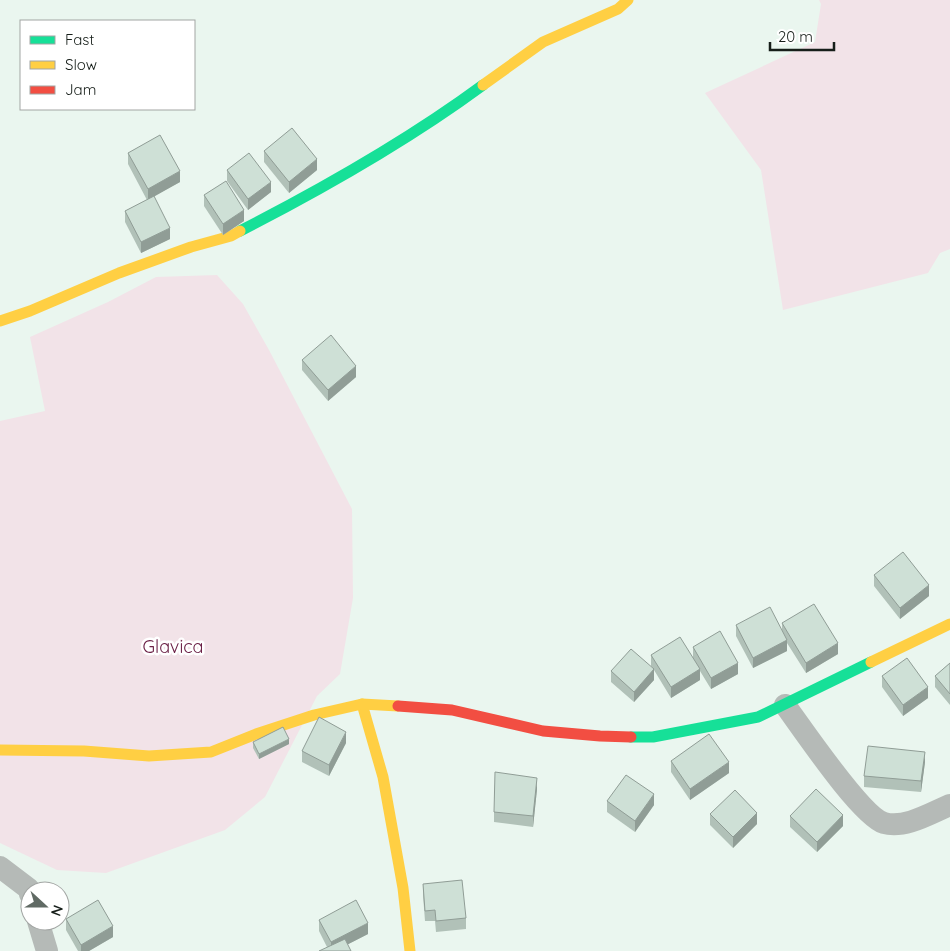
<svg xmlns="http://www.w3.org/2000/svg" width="950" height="951" viewBox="0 0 950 951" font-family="Quicksand,sans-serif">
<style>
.green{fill:#f2e3e8}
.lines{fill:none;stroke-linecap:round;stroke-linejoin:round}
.street{stroke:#b5bab7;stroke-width:22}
.fast{stroke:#16e098;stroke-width:11}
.slow{stroke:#ffcf43;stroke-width:11}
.jam{stroke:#f24e42;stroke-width:11}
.wall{fill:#b1c1b8}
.shaded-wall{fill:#909d96}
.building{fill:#cee0d6;stroke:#909d96}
.labels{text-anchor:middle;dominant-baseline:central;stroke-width:5;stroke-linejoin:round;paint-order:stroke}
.park-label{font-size:18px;fill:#6b2046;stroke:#fff}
</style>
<rect width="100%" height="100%" fill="#eaf6ef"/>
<!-- green -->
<g class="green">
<path d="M819 0H950V249L940 253 928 273 783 310 761 170 705 93 815 42 821 4Z"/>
<path d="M217 275 243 304 269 350 352 509 353 598 340 674 317 696 265 797 225 830 106 873 57 870 0 843V421L45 411 30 337 108 302 156 277Z"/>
</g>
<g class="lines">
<!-- street -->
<g class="street">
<path d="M785 705C802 728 861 816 884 823 905 829 931 813 950 805"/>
<path d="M0 867 29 889 30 894"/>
<path d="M38 921 47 951"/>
</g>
<!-- fast -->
<g class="fast">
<path d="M240 231C324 188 407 141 483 85"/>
<path d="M631 737H653L758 717 871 662"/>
</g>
<!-- slow -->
<g class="slow">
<path d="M483 85 543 42 618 9 628 0"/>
<path d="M0 321 30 311 119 273 191 247 231 236 240 231"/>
<path d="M871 662 950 624"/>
<path d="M362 704 383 777 403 888 410 951"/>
<path d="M0 750 84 751 149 756 211 752 256 734 314 715 362 704 398 706"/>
</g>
<!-- jam -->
<path class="jam" d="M398 706 452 710 543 731 600 736 631 737"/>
</g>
<!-- wall -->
<g class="wall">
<path d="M264 151 317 170 289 193 264 162Z"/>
<path d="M128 153 180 182 154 196 170 239 141 253 125 222V211L147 200 128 164Z"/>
<path d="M227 170 271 192 248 210 227 181Z"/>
<path d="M204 195 244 221 223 235 204 206Z"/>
<path d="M302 360 356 377 328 401 302 370Z"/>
<path d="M874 575 929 596 900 619 874 586Z"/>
<path d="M782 623 838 654 806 673 787 643V651L753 668 736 636V625L782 630Z"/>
<path d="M693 647 738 674 711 689 700 671V680L671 698 654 670V680L634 702 611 682V671L653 668 651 666V655L693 657Z"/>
<path d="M950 663V705L935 687V676Z"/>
<path d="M882 676 928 698 903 716 882 687Z"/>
<path d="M253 742 289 744 259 759 253 748Z"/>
<path d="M346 743 329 776 302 762V751Z"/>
<path d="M671 761 729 773 690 800 671 772Z"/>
<path d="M925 762 921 792 864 787V776Z"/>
<path d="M537 789 533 827 494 822V812Z"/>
<path d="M607 801 654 805 635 832 607 812Z"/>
<path d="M710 814 757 824 733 848 710 825Z"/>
<path d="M790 816 843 826 817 852 790 827Z"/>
<path d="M423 884 466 918V929L436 932 435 921H425L423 895Z"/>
<path d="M66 919 113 937 89 951H78L66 930Z"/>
<path d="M319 920 368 934 348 944 327 947 319 931Z"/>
</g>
<!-- shaded-wall -->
<g class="shaded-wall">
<path d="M317 159V170L289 193V182Z"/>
<path d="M180 171V182L148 200V189Z"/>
<path d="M271 182V192L248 210V199Z"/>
<path d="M244 210V221L223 235V224Z"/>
<path d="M170 228V239L141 253V242Z"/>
<path d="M356 366V377L328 401V390Z"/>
<path d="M929 585V596L900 619V608Z"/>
<path d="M787 640V651L753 668V658Z"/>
<path d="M838 643V654L806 673V663Z"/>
<path d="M738 663V674L711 689V678Z"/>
<path d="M654 669V680L634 702V692Z"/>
<path d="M700 669V680L671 698V687Z"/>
<path d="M928 687V698L903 716V705Z"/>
<path d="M346 732V743L329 776V765Z"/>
<path d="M289 739V744L259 759V754Z"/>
<path d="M925 752V762L921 792V781Z"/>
<path d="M729 762V773L690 800V789Z"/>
<path d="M537 778V789L533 827V816Z"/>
<path d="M654 794V805L635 832V821Z"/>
<path d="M757 813V824L733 848V837Z"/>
<path d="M843 815V826L817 852V842Z"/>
<path d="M67 907V912L60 917V912Z"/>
<path d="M368 923V934L335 951H331V942Z"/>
<path d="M113 926V937L89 951H81V945Z"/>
</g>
<!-- building -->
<g class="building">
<path d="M292 128 317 159 289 182 264 151Z"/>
<path d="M160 135 180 171 148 189 128 153Z"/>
<path d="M249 153 271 182 248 199 227 170Z"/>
<path d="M226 181 244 210 223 224 204 195Z"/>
<path d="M154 196 170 228 141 242 125 211Z"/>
<path d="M331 335 356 366 328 390 302 360Z"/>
<path d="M903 552 929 585 900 608 874 575Z"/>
<path d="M814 604 838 643 806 663 782 623Z"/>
<path d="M770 607 787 640 753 658 736 625Z"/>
<path d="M720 631 738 663 711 678 693 647Z"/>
<path d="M680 637 700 669 671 687 651 655Z"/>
<path d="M631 649 654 669 634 692 611 671Z"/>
<path d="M907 658 928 687 903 705 882 676Z"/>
<path d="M950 663V694L935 676Z"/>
<path d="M319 717 346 732 329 765 302 751Z"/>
<path d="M283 727 289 739 259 754 253 742Z"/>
<path d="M709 734 729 762 690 789 671 761Z"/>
<path d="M868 746 925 752 921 781 864 776Z"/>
<path d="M495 772 537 778 533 816 494 812Z"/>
<path d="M626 775 654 794 635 821 607 801Z"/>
<path d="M816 789 843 815 817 842 790 816Z"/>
<path d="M735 790 757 813 733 837 710 814Z"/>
<path d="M462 880 466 918 436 921 435 910 425 911 423 884Z"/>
<path d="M60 898 67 907 60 912Z"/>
<path d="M98 900 113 926 81 945 66 919Z"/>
<path d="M356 900 368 923 331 942 319 920Z"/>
<path d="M345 939 351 951H319Z"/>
</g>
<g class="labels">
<!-- park labels -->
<g class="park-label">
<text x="173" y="646">Glavica</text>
</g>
</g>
<!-- legend -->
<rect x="20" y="20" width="175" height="90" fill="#ffffff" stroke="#a2a5a3"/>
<rect x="30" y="36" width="25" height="8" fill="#16e098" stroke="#a2a5a3"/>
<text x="65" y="45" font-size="15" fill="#161e19">Fast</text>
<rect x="30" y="61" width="25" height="8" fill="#ffcf43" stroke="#a2a5a3"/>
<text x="65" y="70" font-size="15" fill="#161e19">Slow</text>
<rect x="30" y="86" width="25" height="8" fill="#f24e42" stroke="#a2a5a3"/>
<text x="65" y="95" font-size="15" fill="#161e19">Jam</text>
<!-- north arrow -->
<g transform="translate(45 906) rotate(111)"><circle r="24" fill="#ffffff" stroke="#a2a5a3"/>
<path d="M0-4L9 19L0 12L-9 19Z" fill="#606a64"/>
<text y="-8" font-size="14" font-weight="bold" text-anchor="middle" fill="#161e19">N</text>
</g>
<!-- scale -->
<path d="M770 42v8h64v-8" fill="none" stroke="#161e19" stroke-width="2.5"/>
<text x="778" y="42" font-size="15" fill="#161e19" stroke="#ffffff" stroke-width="4" paint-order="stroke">20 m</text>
</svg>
